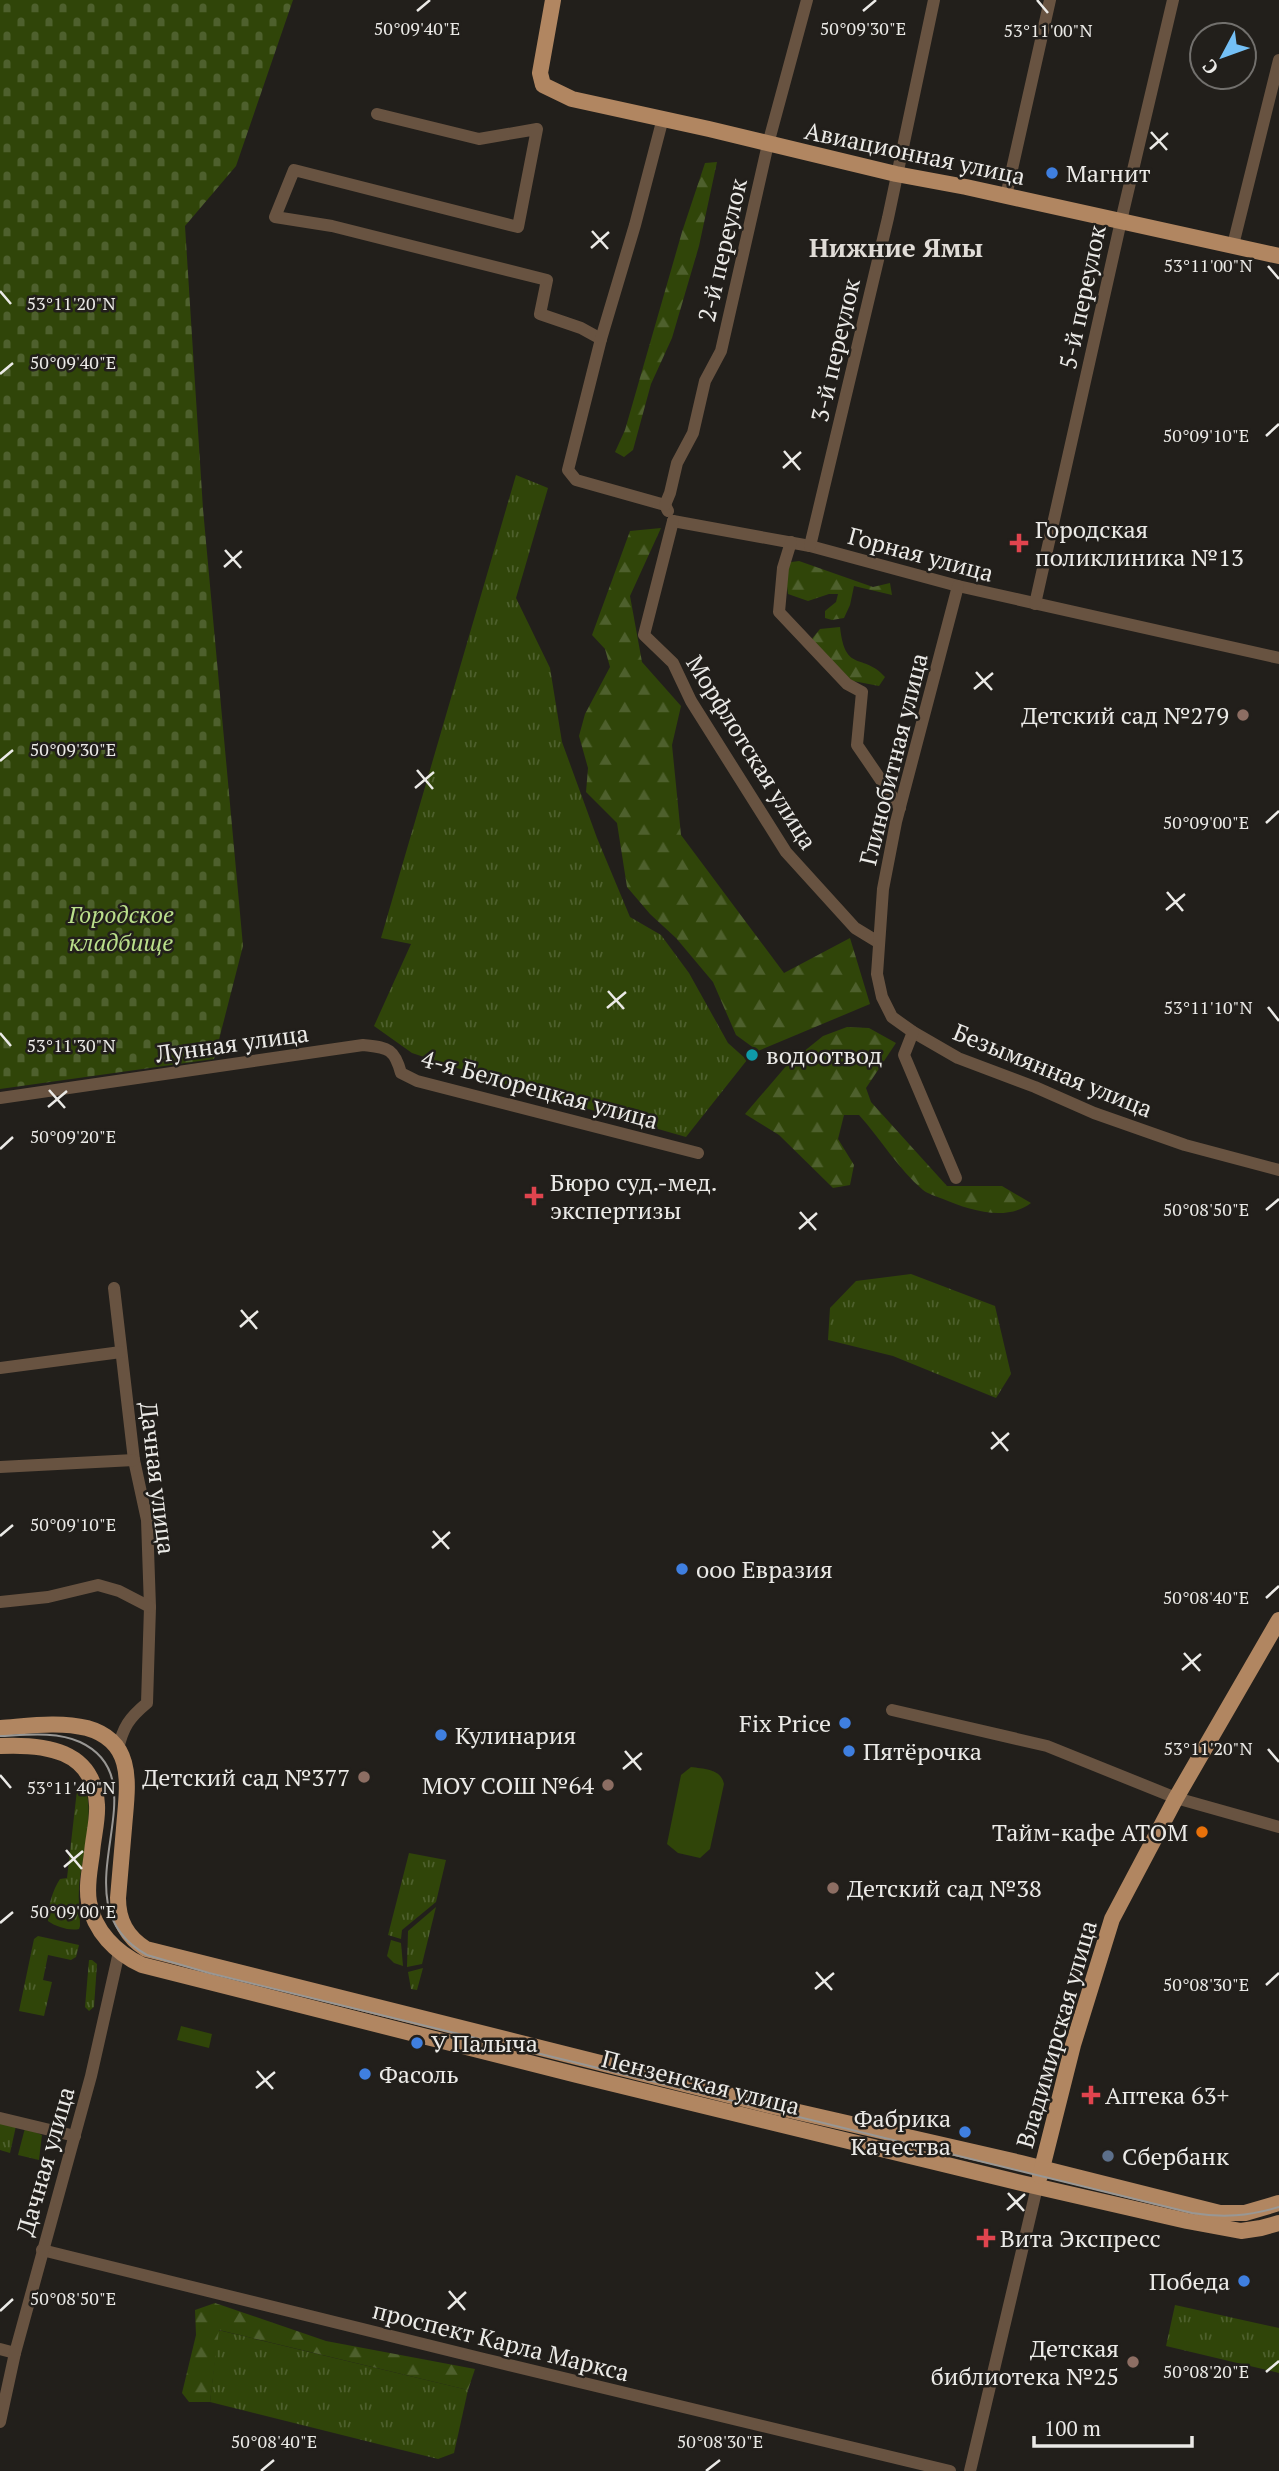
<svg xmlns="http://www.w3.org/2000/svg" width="1279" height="2471" viewBox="0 0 1279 2471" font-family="'PT Serif',serif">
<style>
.grass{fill:url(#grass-tufts)}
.forest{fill:url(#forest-firs)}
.cemetery{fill:url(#cemetery-stones)}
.garden{fill:#304509}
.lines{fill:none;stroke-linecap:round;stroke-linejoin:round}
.minor{stroke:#685341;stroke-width:12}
.major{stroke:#b18661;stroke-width:16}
.tram{stroke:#999794;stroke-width:2}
.ticks{fill:none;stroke:#ebeae7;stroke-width:2.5}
.shop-dot{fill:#3f7fe0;stroke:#221f1b;stroke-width:2.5}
.health-dot{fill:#e0444e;stroke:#221f1b;stroke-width:2.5}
.education-dot{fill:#8d6e63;stroke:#221f1b;stroke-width:2.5}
.culture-dot{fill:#0f9aa8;stroke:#221f1b;stroke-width:2.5}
.food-dot{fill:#e8710a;stroke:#221f1b;stroke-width:2.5}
.service-dot{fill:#5c6f8a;stroke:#221f1b;stroke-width:2.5}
.labels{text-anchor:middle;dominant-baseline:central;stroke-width:5;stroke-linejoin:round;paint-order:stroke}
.street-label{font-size:24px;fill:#ebeae7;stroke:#221f1b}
.poi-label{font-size:24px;fill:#ebeae7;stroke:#221f1b;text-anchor:start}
.park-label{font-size:24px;font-style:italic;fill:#badf8b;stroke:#221f1b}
.neighbourhood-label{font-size:26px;font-weight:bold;fill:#e0dcd7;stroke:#221f1b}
.ticks-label{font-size:18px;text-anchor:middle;fill:#ebeae7;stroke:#221f1b;stroke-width:5;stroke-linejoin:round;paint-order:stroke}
</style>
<defs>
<pattern id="grass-tufts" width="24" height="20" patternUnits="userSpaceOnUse" patternTransform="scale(1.75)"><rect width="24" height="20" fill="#304509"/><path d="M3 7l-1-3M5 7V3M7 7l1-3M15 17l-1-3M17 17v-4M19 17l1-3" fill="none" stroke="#4e602d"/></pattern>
<pattern id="forest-firs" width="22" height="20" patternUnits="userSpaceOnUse" patternTransform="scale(1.75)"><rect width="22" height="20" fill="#304509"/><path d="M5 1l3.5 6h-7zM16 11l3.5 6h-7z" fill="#4e602d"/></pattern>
<pattern id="cemetery-stones" width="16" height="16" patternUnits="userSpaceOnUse" patternTransform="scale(1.75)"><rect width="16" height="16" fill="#304509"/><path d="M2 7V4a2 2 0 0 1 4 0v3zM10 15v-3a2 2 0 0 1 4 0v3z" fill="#4e602d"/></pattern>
</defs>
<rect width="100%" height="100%" fill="#221f1b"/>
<!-- grass -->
<g class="grass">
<path d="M516 475 548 488 516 598 550 668 562 742 597 838 630 917 661 935 689 973 728 1043 747 1060 686 1137 529 1092 412 1053 374 1026 411 944 381 938Z"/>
<path d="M911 1274 995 1306 1011 1374 996 1398 893 1356 828 1340 830 1308 856 1281Z"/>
<path d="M83 1785C97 1806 81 1862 79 1887 78 1900 80 1913 80 1926L79 1929C70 1931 56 1927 48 1921 47 1909 53 1889 60 1879L67 1878 77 1790Z"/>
<path d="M409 1853 446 1860 436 1902 402 1930 401 1939 388 1935Z"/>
<path d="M436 1907 422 1964 407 1967 408 1931Z"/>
<path d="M38 1936 79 1945 76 1957 71 1960 48 1955 43 1980 52 1982 44 2016 19 2011 34 1939Z"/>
<path d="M391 1940 401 1943 403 1966 394 1963 387 1956Z"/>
<path d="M89 1960H92L97 1964 94 2007 89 2011 85 2007Z"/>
<path d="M423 1968 417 1990 411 1989 408 1972Z"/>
<path d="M0 2122 16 2126 10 2153 0 2150Z"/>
<path d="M25 2128 42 2135 39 2160 18 2155Z"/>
<path d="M1175 2305 1279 2328V2373L1166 2346Z"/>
<path d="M218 2330 468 2390 454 2453 438 2459 210 2402Z"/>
</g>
<!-- forest -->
<g class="forest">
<path d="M717 162 699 246 672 338 651 384 633 450 624 457 615 452 625 430 682 232 705 163Z"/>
<path d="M661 528 630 596 642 662 681 706 672 745 681 835 784 973 850 938 870 1004 758 1051 736 1035 713 982 676 938 650 914 627 887 617 823 586 792 588 768 579 736 585 714 610 667 605 649 592 635 630 531Z"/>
<path d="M799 561 873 587 890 583 892 595 854 586 850 605 844 618 832 620 825 618V611L836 602 838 594H829L808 601 788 594 784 563Z"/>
<path d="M840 627C845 674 863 652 885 677L879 686 848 680 811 640 820 629Z"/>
<path d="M847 1027 869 1028 896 1043 866 1088 871 1102 947 1186H1002L1031 1203C1006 1222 969 1210 943 1199 936 1196 928 1194 923 1190 898 1169 881 1139 859 1115H844L838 1139 854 1165 850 1185 833 1188 779 1135 745 1114 787 1065 823 1036Z"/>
<path d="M215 2303 326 2341 475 2369 468 2390 219 2330 210 2402H189L182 2393 196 2335 195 2310Z"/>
</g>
<!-- cemetery -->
<path class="cemetery" d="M0 0H293L236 166 185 226 203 509 243 946 214 1059 0 1089Z"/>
<!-- garden -->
<g class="garden">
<path d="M691 1767C705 1769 721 1769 724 1784L710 1849 700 1858 678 1853 667 1844 681 1775Z"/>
<path d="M181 2026 212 2034 209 2048 177 2040Z"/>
</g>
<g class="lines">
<!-- minor -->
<g class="minor">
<path d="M377 114 479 139 537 129 518 227 294 170 275 217 332 226 547 280 540 314 581 328 601 339"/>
<path d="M663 118 635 225 601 339 568 470 576 480 665 505 668 511"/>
<path d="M1006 196 1050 0"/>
<path d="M1233 245 1279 60"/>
<path d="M665 505 670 493 677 463 693 433 705 381 721 351 768 144 807 0"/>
<path d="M673 521 810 546 958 586 1279 658"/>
<path d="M673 521 644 635 673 663 691 701 786 852 855 928 878 942"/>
<path d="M791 542 783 568 779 612 847 684 862 692 857 745 900 808"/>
<path d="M810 546 888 218 934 0"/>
<path d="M958 586 896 822 883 889 877 974 882 997 892 1017 913 1032 958 1058 1035 1087 1094 1113 1185 1145 1279 1170"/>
<path d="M1035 604 1121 221 1173 0"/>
<path d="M913 1032 904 1055 956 1178"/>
<path d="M0 1098 363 1045C387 1048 394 1047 401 1073L417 1081 698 1153"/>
<path d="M114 1288 134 1460 147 1520 150 1607 147 1703C129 1718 123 1727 118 1749"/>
<path d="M0 1368 121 1352"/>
<path d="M0 1467 134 1460"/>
<path d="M0 1602 48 1597 98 1585 119 1591 150 1607"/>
<path d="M892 1710 1047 1746 1176 1798 1279 1827"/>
<path d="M0 2118 75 2136"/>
<path d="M42 2250 484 2359 950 2471"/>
<path d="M0 2349 15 2353"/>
<path d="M0 2422 15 2353 91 2076 119 1952"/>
<path d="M970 2471 1037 2187"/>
</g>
<!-- major -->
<g class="major">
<path d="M553 0 540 73 543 85 572 99 709 129 896 174 966 187 1279 256"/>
<path d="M0 1728C28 1726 59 1721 87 1728 137 1742 127 1788 124 1828 122 1851 120 1875 118 1898 118 1921 127 1937 146 1949L772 2106 1021 2163 1220 2213H1245L1279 2203"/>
<path d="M0 1746C44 1744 94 1749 97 1805 98 1820 93 1838 92 1853 90 1869 86 1886 89 1902 94 1931 116 1953 142 1965L577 2075 1017 2182 1187 2221 1241 2231 1261 2228 1279 2223"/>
<path d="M1040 2176 1073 2045 1112 1919 1176 1798 1279 1620"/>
</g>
<!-- tram -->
<path class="tram" d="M0 1736C25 1735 56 1731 80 1742 166 1782 51 1902 147 1955L209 1973 1192 2213C1224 2218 1248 2216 1279 2207"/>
</g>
<!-- ticks -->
<path class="ticks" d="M1037 0 1048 13M417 11 430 0M863 11 876 0M1151 132 1167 150M1150 149 1168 133M592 231 608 249M591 248 609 232M1268 266 1279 279M0 291 11 304M0 374 13 363M1266 436 1279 424M784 451 800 470M783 468 801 452M225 550 241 568M224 567 242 551M976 672 992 690M974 689 993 673M0 761 13 750M417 770 433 789M415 788 434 772M1266 823 1279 811M1167 892 1183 911M1166 910 1185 894M608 991 624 1009M1268 1007 1279 1021M607 1008 626 992M0 1033 11 1046M49 1090 65 1108M48 1107 67 1091M0 1149 13 1137M1266 1210 1279 1199M800 1212 816 1230M799 1229 817 1213M241 1310 257 1329M240 1327 258 1311M992 1432 1008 1451M991 1449 1009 1433M433 1531 449 1549M0 1536 13 1525M432 1548 450 1532M1266 1598 1279 1586M1184 1653 1200 1671M1182 1670 1201 1654M1268 1749 1279 1762M625 1751 641 1770M623 1769 642 1753M0 1775 11 1788M66 1850 82 1869M64 1867 83 1851M0 1923 13 1912M816 1972 832 1990M1266 1985 1279 1973M815 1989 834 1973M257 2071 273 2089M256 2088 275 2072M1008 2193 1024 2211M1007 2210 1025 2194M449 2291 465 2310M448 2309 466 2292M0 2311 13 2299M1266 2372 1279 2361M261 2471 274 2460M706 2471 720 2460"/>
<!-- markers -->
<g class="shop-dot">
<circle cx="1052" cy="173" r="7"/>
<circle cx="682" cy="1569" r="7"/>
<circle cx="845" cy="1723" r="7"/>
<circle cx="441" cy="1735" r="7"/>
<circle cx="849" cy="1751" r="7"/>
<circle cx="417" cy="2043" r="7"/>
<circle cx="365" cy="2074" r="7"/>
<circle cx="965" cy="2132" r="7"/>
<circle cx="1244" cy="2281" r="7"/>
</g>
<g class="health-dot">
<path d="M1015.5 532.5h7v7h7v7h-7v7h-7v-7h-7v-7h7z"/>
<path d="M530.5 1185.5h7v7h7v7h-7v7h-7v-7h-7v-7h7z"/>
<path d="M1087.5 2084.5h7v7h7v7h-7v7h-7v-7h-7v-7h7z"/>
<path d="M982.5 2227.5h7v7h7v7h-7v7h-7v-7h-7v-7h7z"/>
</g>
<g class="education-dot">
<circle cx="1243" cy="715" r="7"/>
<circle cx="364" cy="1777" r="7"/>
<circle cx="608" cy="1785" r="7"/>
<circle cx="833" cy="1888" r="7"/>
<circle cx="1133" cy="2362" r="7"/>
</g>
<circle class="culture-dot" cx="752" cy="1055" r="7"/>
<circle class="food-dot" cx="1202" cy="1832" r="7"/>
<circle class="service-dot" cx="1108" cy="2156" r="7"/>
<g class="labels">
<!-- street labels -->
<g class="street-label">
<text transform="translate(915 153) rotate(12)">Авиационная улица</text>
<text transform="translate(722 250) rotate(-77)">2-й переулок</text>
<text transform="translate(1082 297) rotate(-78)">5-й переулок</text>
<text transform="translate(835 350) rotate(-77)">3-й переулок</text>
<text transform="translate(921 554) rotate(15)">Горная улица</text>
<text transform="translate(752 752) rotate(58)">Морфлотская улица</text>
<text transform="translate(893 759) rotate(-76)">Глинобитная улица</text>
<text transform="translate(232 1043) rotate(-8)">Лунная улица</text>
<text transform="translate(1053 1070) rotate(22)">Безымянная улица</text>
<text transform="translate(540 1089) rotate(15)">4-я Белорецкая улица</text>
<text transform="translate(158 1478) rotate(83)">Дачная улица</text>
<text transform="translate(1056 2034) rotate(-74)">Владимирская улица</text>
<text transform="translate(701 2082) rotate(14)">Пензенская улица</text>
<text transform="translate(45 2161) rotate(-74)">Дачная улица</text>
<text transform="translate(501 2341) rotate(14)">проспект Карла Маркса</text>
</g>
<!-- poi labels -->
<g class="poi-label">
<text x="1066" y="173">Магнит</text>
<text x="1035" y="529">Городская<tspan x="1035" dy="28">поликлиника №13</tspan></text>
<text x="1229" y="715" text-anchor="end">Детский сад №279</text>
<text x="766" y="1055">водоотвод</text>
<text x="550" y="1182">Бюро суд.-мед.<tspan x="550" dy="28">экспертизы</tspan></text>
<text x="696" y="1569">ооо Евразия</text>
<text x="831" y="1723" text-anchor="end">Fix Price</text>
<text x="455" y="1735">Кулинария</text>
<text x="863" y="1751">Пятёрочка</text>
<text x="350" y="1777" text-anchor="end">Детский сад №377</text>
<text x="594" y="1785" text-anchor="end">МОУ СОШ №64</text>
<text x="1188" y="1832" text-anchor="end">Тайм-кафе АТОМ</text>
<text x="847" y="1888">Детский сад №38</text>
<text x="431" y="2043">У Палыча</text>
<text x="379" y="2074">Фасоль</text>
<text x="1105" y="2095">Аптека 63+</text>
<text x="951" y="2118" text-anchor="end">Фабрика<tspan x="951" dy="28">Качества</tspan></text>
<text x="1122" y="2156">Сбербанк</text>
<text x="1000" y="2238">Вита Экспресс</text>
<text x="1230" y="2281" text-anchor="end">Победа</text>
<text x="1119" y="2348" text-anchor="end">Детская<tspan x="1119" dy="28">библиотека №25</tspan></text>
</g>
<!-- park labels -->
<g class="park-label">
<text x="121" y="914">Городское<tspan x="121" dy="28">кладбище</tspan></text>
</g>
<!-- neighbourhood labels -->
<g class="neighbourhood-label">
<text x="896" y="247">Нижние Ямы</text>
</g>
</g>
<g class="ticks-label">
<text x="417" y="35">50°09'40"E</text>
<text x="863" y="35">50°09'30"E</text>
<text x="1048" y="37">53°11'00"N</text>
<text x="1208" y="272">53°11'00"N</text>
<text x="71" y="310">53°11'20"N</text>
<text x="73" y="369">50°09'40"E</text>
<text x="1206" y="442">50°09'10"E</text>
<text x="73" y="756">50°09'30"E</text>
<text x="1206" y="829">50°09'00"E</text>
<text x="1208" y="1014">53°11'10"N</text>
<text x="71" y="1052">53°11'30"N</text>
<text x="73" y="1143">50°09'20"E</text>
<text x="1206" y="1216">50°08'50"E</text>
<text x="73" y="1531">50°09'10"E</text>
<text x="1206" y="1604">50°08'40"E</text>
<text x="1208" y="1755">53°11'20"N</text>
<text x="71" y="1794">53°11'40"N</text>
<text x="73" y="1918">50°09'00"E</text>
<text x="1206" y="1991">50°08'30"E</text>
<text x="73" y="2305">50°08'50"E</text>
<text x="1206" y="2378">50°08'20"E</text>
<text x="274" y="2448">50°08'40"E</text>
<text x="720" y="2448">50°08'30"E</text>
</g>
<!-- north arrow -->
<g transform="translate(1223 56) rotate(229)"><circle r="33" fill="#221f1b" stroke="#72706d" stroke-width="2"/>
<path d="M0-5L12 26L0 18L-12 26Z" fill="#74c0f6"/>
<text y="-10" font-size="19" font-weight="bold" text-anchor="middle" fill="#ebeae7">С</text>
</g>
<!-- scale -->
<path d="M1034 2436v10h158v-10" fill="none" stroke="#ebeae7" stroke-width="3.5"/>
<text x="1044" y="2436" font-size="21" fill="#ebeae7" stroke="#221f1b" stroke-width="5" paint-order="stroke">100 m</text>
</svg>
